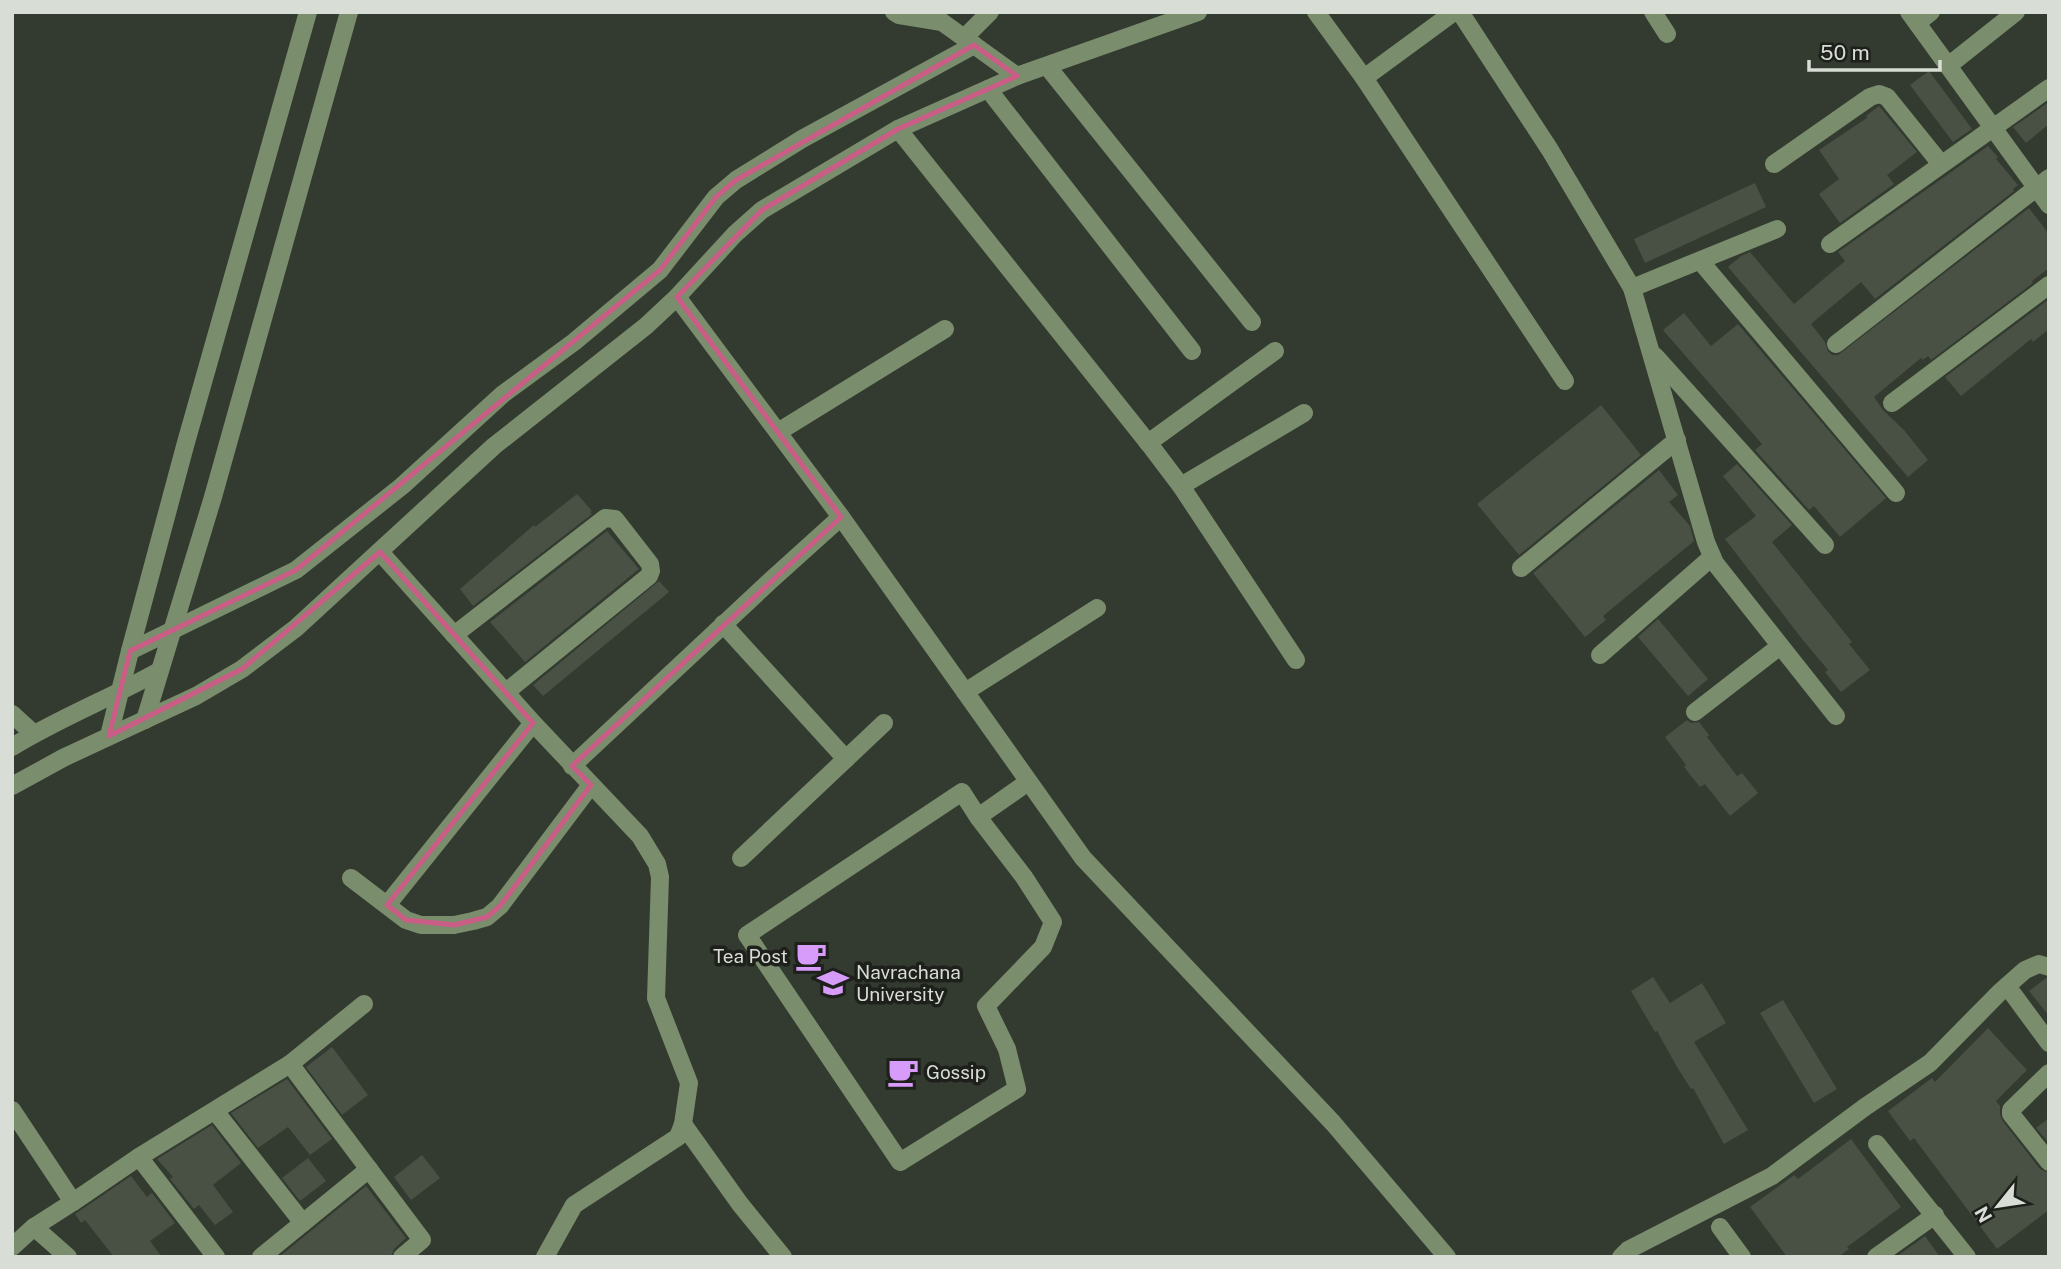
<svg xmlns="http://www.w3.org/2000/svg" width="2061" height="1269" viewBox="0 0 2061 1269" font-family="'Public Sans',sans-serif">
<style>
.building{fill:#495044}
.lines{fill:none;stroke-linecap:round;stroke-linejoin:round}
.minor{stroke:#7a8d6d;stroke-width:18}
.marked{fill:none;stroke:#ca5d86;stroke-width:5;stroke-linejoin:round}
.labels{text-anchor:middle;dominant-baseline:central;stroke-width:7;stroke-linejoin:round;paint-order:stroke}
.poi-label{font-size:19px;fill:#d8ddd6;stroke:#1d201b;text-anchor:start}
</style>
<rect width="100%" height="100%" fill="#333a2f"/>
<!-- building -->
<g class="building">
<path d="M1929 71 1972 129 1953 142 1910 85Z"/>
<path d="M2049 102V124L2026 143 2013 127Z"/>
<path d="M1879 106 1917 152 1887 175 1894 184 1840 223 1819 194 1839 179 1819 150 1867 118 1866 116Z"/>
<path d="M1988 146 1998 157 1996 159 2018 185 2013 189 2014 191 1875 299 1861 282 1811 324 1825 342 1828 351 1832 355H1838L2029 208 2049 234V268L2032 281 2033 283 1931 360 1928 356 1923 360 1921 358 1874 397 1883 410 1904 430 1928 460 1908 477 1728 267 1741 256 1750 252 1794 304 1845 261 1838 252Z"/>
<path d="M1755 183 1766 207 1645 263 1634 239Z"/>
<path d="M2048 300 2049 329 2033 342 2031 339 1961 396 1945 377Z"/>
<path d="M1684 313 1711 346 1738 324 1886 498 1840 537 1814 506 1809 510 1755 450 1762 444 1663 330Z"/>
<path d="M1601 405 1641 455 1519 555 1477 504Z"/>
<path d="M1737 464 1792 525 1772 542 1852 642 1849 644 1870 670 1841 692 1825 672 1828 670 1802 639 1725 539 1756 516 1723 476Z"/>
<path d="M1659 470 1678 495 1669 502 1690 526 1694 541 1603 616 1606 620 1585 637 1533 573Z"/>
<path d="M577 494 592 511 590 512 592 514 473 606 460 589 534 525 535 527Z"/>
<path d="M607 531 639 569 525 662 490 622Z"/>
<path d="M659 581 669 592 543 696 533 685Z"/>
<path d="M1658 619 1708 679 1688 696 1638 637Z"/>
<path d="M1687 720 1691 723 1699 722 1709 735 1707 737 1737 776 1742 773 1758 793 1730 816 1705 784 1700 787 1684 767 1686 765 1665 737Z"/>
<path d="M1653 977 1670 1003 1702 983 1726 1023 1694 1042 1748 1130 1724 1144 1693 1088 1691 1089 1677 1067 1657 1031 1655 1032 1631 991Z"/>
<path d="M2046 978H2049V1016L2029 991Z"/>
<path d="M1783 1000 1837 1089 1814 1103 1760 1013Z"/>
<path d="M1988 1028 2027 1070 1996 1101 2000 1106V1114L2002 1120 2040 1169 2049 1173V1210L1997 1249 1914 1138 1910 1141 1888 1111 1932 1078 1935 1082Z"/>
<path d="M332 1047 368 1095 342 1115 306 1067Z"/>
<path d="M287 1079 332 1139 310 1155 288 1127 258 1148 231 1113Z"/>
<path d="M2049 1118V1143L2036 1128Z"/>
<path d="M212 1125 241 1163 213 1185 233 1212 215 1225 199 1205 194 1209 170 1179 173 1177 157 1159Z"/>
<path d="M1851 1139 1901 1207 1847 1247 1849 1249 1838 1257H1787L1750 1207 1794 1175 1798 1179Z"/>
<path d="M422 1155 440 1178 411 1200 394 1177Z"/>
<path d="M308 1158 326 1181 300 1201 282 1178Z"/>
<path d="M131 1176 147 1197 152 1193 175 1223 150 1241 162 1257H114L85 1220 81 1223 75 1214Z"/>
<path d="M366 1186 406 1238 394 1249 391 1257H279Z"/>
<path d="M1925 1236 1940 1257H1896Z"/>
</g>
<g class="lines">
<!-- minor -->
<g class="minor">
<path d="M894 12 899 15 942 22"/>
<path d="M932 12 942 22 1017 76"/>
<path d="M1316 12 1364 78 1565 381"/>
<path d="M1460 12 1550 150 1632 288 1706 542 1715 563 1836 716"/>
<path d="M1653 12 1667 34"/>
<path d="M1909 12 2049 205"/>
<path d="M1917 23 1931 12"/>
<path d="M964 38 990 12"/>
<path d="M1047 66 1252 322"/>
<path d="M1948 66 2016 12"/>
<path d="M1364 78 1454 12"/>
<path d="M988 89 1192 351"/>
<path d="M898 129 1153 449 1181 486 1296 660"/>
<path d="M1774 164 1870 97 1879 94 1887 97 1941 164"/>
<path d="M1830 244 2049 88"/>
<path d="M1701 262 1896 493"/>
<path d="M1632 288 1777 229"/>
<path d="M677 297 841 517 1083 858 1333 1123 1447 1257"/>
<path d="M1836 344 2049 178"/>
<path d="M1655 356 1825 545"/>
<path d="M1892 403 2049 285"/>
<path d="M778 432 945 329"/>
<path d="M1148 443 1275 351"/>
<path d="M1181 486 1304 413"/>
<path d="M380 552 533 723 640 836 657 864 660 877 656 998 689 1083 683 1124 678 1137 574 1205 545 1257"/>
<path d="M1521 568 1677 440"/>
<path d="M723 624 846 759"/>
<path d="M454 635 605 518 615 519 650 564 651 571 649 576 506 692"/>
<path d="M130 651 296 570 402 486 503 394 574 342 660 270 716 197 736 180 802 139 974 45"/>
<path d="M1600 655 1712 557"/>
<path d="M965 692 1097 608"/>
<path d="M1695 712 1780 646"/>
<path d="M12 714 34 734"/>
<path d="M145 720 213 497 349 12"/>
<path d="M109 736 130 651 185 446 308 12"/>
<path d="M12 747C59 718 111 698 159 671"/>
<path d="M572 766 770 581 841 517"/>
<path d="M12 786 63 758 196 696 242 669 296 628 494 446 646 326 677 297 735 234 762 210 898 129 1017 76 1198 12"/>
<path d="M978 817 962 792 747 935 900 1162 1017 1089 1007 1049 986 1006 1043 947 1053 922 1024 877 978 817 1028 782"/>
<path d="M741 858 884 723"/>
<path d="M351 878 406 920 421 925H454L473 921 487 917 500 906 591 785"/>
<path d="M387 905 533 723"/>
<path d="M2007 986 2049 1043"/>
<path d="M290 1064 422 1240 402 1257"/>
<path d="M2049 1073 2011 1110V1114L2049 1162"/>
<path d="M12 1110 73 1202 139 1157 290 1064 364 1004"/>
<path d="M215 1111 303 1223"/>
<path d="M683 1124 740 1204 783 1257"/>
<path d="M1877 1144 1967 1257"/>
<path d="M139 1157 216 1257"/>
<path d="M34 1227 73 1202"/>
<path d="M1720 1227 1742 1257"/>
<path d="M12 1247 34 1227 68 1257"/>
<path d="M261 1257 369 1169"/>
<path d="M1621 1257 1628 1250 1772 1176 1865 1107 1930 1063 1999 993 2025 970 2039 964 2049 967"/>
<path d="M1876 1257 1935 1215"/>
</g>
</g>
<!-- marked area -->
<path class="marked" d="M974 45 1017 76 898 129 762 210 677 297 841 517 572 766 591 785 500 906 487 917 454 925 406 920 387 905 533 723 380 552 242 669 109 736 130 651 296 570 660 270 716 197 736 180Z"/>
<!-- icons -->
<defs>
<symbol id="cafe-bare" viewBox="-9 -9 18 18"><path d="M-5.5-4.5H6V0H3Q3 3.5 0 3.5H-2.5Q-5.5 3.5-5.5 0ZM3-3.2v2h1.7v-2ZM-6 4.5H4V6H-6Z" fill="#d79bf9" stroke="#1d201b" stroke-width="2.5" paint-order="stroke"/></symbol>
<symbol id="university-bare" viewBox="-9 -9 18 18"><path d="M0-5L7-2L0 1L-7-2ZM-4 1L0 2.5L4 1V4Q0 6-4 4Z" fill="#d79bf9" stroke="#1d201b" stroke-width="2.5" paint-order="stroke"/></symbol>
</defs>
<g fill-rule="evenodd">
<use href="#cafe-bare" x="789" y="934" width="44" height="44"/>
<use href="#university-bare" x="811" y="961" width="44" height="44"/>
<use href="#cafe-bare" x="881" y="1050" width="44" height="44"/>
</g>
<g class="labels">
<!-- poi labels -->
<g class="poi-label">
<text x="788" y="956" text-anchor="end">Tea Post</text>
<text x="856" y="972">Navrachana<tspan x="856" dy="22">University</tspan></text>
<text x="926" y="1072">Gossip</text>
</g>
</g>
<!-- border -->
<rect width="2061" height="1269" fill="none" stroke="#d8ddd6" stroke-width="28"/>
<!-- north arrow -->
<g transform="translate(1998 1206) rotate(240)" stroke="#1d201b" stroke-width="5" paint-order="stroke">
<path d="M0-5L12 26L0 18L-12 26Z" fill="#d8ddd6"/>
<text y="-10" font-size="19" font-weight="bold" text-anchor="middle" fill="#d8ddd6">N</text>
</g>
<!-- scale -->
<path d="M1809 60v10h131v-10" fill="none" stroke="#d8ddd6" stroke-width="3.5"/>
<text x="1820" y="60" font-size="21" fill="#d8ddd6" stroke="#1d201b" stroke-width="5" paint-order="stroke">50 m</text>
</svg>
